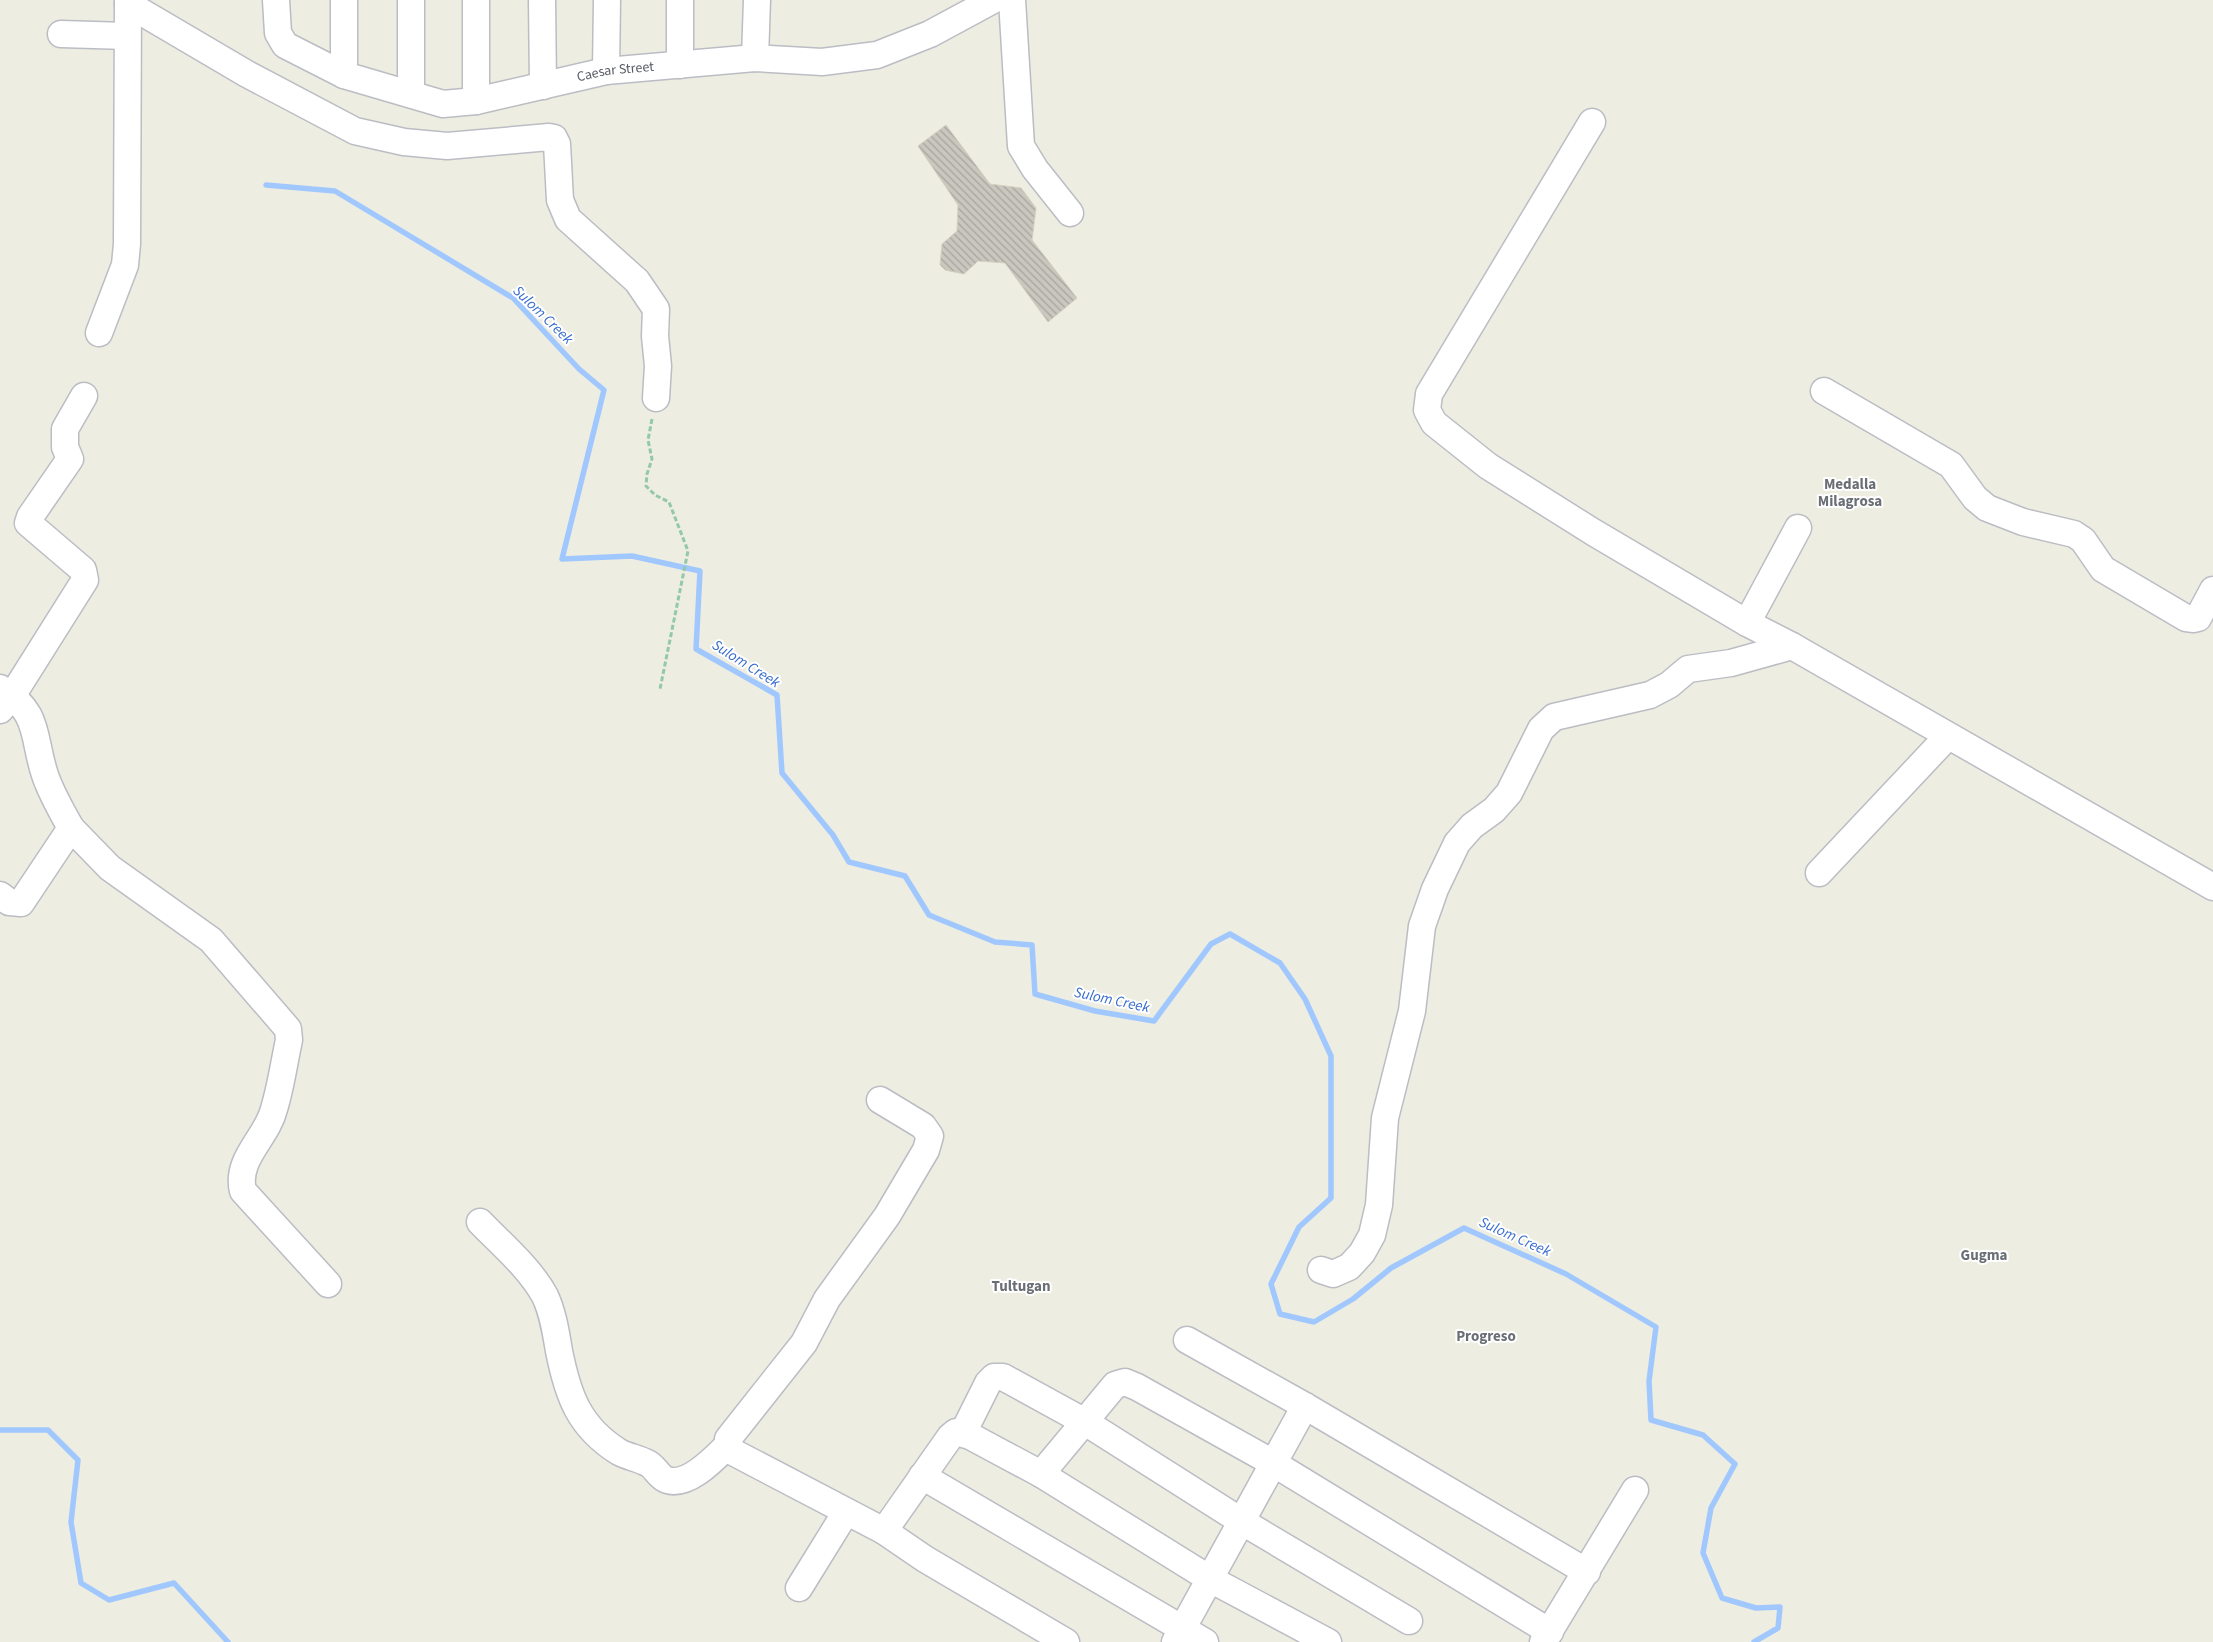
<svg xmlns="http://www.w3.org/2000/svg" width="2213" height="1642" viewBox="0 0 2213 1642" font-family="'Source Sans 3',sans-serif">
<style>
.lines{fill:none;stroke-linecap:round;stroke-linejoin:round}
.stream{stroke:#a0c8ff;stroke-width:5.5}
.building{fill:url(#building-back-hatch);stroke:#d3d0bf}
.minor-casing{stroke:#bbbdc4;stroke-width:29}
.path{stroke:#93c9aa;stroke-width:3;stroke-dasharray:5 2.5;stroke-linecap:butt}
.minor{stroke:#fff;stroke-width:26}
.labels{text-anchor:middle;dominant-baseline:central;stroke-width:4;stroke-linejoin:round;paint-order:stroke}
.street-label{font-size:14px;fill:#595c63;stroke:#fff}
.water-label{font-size:15px;font-style:italic;fill:#386ccd;stroke:#fff}
.neighbourhood-label{font-size:15px;font-weight:bold;fill:#6a6e75;stroke:#fff}
</style>
<defs>
<pattern id="building-back-hatch" width="6" height="6" patternUnits="userSpaceOnUse" patternTransform="scale(1.25)"><rect width="6" height="6" fill="#c9c7be"/><path d="M-1 5l2 2M0 0l6 6M5-1l2 2" fill="none" stroke="#a6a59e"/></pattern>
</defs>
<rect width="100%" height="100%" fill="#eeede1"/>
<g class="lines">
<!-- stream -->
<g class="stream">
<path d="M266 185 335 191 513 298 579 369 604 390 562 559 632 556 700 571 696 649 777 695 782 773 833 835 849 862 905 876 929 915 995 942 1032 945 1035 994 1095 1011 1154 1021 1211 944 1230 934 1280 963 1305 999 1331 1056V1198L1299 1227 1271 1284 1280 1314 1314 1322 1353 1299 1391 1268 1464 1228 1566 1274 1656 1327 1649 1381 1651 1420 1703 1435 1735 1464 1711 1508 1703 1553 1722 1598 1756 1608 1780 1607 1778 1628 1754 1642"/>
<path d="M0 1430H48L78 1460 71 1522 81 1583 109 1600 174 1583 228 1642"/>
</g>
</g>
<!-- building -->
<path class="building" d="M946 125 990 184 1021 188 1036 208 1032 240 1077 298 1048 322 1005 263 978 261 964 274 945 270 940 265 942 244 957 231 958 205 918 146Z"/>
<g class="lines">
<defs>
<g id="minor">
<path id="s1" d="M276 0 278 33 285 45 344 75 443 104 476 101 606 71 755 58 822 62 877 55 930 34 993 0"/>
<path d="M344 0V75"/>
<path d="M411 0V94"/>
<path d="M476 0V101"/>
<path d="M542 0 543 86"/>
<path d="M1012 0 1021 146 1035 169 1070 213"/>
<path d="M128 4 247 74 355 131 404 142 447 146 549 137 554 138 557 144 560 200 568 219 637 281 656 309 655 336 658 366 656 398"/>
<path d="M61 34 127 36"/>
<path d="M755 58 757 0"/>
<path d="M680 65V0"/>
<path d="M606 71 607 0"/>
<path d="M1592 122 1429 394 1427 410 1434 423 1488 466 1593 532 1747 623 1792 646 2213 887"/>
<path d="M99 333 125 265 127 244 128 0"/>
<path d="M1824 391 1951 465 1975 498 1987 508 2023 522 2074 534 2083 540 2103 569 2186 618 2194 619 2198 618 2213 590"/>
<path d="M1747 623 1798 528"/>
<path d="M0 688C41 713 32 736 45 775 51 793 62 812 71 828L21 903 9 902 0 895"/>
<path d="M0 710 12 696 85 580 83 570 28 523 30 517 70 459 65 447V429L84 396"/>
<path d="M71 828 110 868 211 940 288 1029 289 1040C284 1063 281 1086 274 1109 267 1138 235 1159 243 1191L328 1284"/>
<path d="M1819 873 1948 736"/>
<path d="M880 1100 923 1126 930 1136 926 1150 887 1216 827 1299 804 1343 728 1439 727 1446 731 1451 884 1531"/>
<path d="M480 1222C502 1245 530 1268 545 1296 553 1313 556 1333 559 1351 568 1396 579 1427 619 1452 628 1457 638 1458 647 1463 655 1466 658 1477 667 1480 688 1487 714 1459 727 1446"/>
<path d="M1321 1270 1333 1274 1349 1267 1362 1253 1372 1235 1379 1205 1385 1118 1412 1011 1422 926 1435 889 1457 843 1472 826 1494 810 1509 793 1541 729 1554 717 1650 695 1669 685 1688 669 1731 663 1792 646"/>
<path d="M1187 1340 1305 1406 1587 1572"/>
<path d="M963 1433 988 1383 994 1377H1003L1085 1422 1241 1521 1409 1621"/>
<path d="M1041 1474 1115 1385 1125 1382 1137 1387 1273 1463 1550 1632"/>
<path d="M922 1476 1205 1642"/>
<path d="M799 1588 846 1512"/>
<path d="M1066 1642 925 1559 884 1531 950 1437 956 1432 970 1436 1041 1474 1210 1579 1328 1642"/>
<path d="M1175 1642 1305 1406"/>
<path d="M1543 1642 1635 1490"/>
</g>
</defs>
<!-- minor casing -->
<use href="#minor" class="minor-casing"/>
<!-- path -->
<path class="path" d="M652 419 648 440 652 459 647 474 646 486 655 495 669 502 688 551 660 689"/>
<!-- minor -->
<use href="#minor" class="minor"/>
</g>
<g class="labels">
<!-- street labels -->
<g class="street-label">
<text stroke="none"><textPath href="#s1" startOffset="392">Caesar Street</textPath></text>
</g>
<!-- water labels -->
<g class="water-label">
<text transform="translate(543 315) rotate(44)">Sulom Creek</text>
<text transform="translate(746 664) rotate(32)">Sulom Creek</text>
<text transform="translate(1112 1000) rotate(12)">Sulom Creek</text>
<text transform="translate(1515 1237) rotate(24)">Sulom Creek</text>
</g>
<!-- neighbourhood labels -->
<g class="neighbourhood-label">
<text x="1850" y="484">Medalla<tspan x="1850" dy="17">Milagrosa</tspan></text>
<text x="1984" y="1255">Gugma</text>
<text x="1021" y="1286">Tultugan</text>
<text x="1486" y="1336">Progreso</text>
</g>
</g>
</svg>
